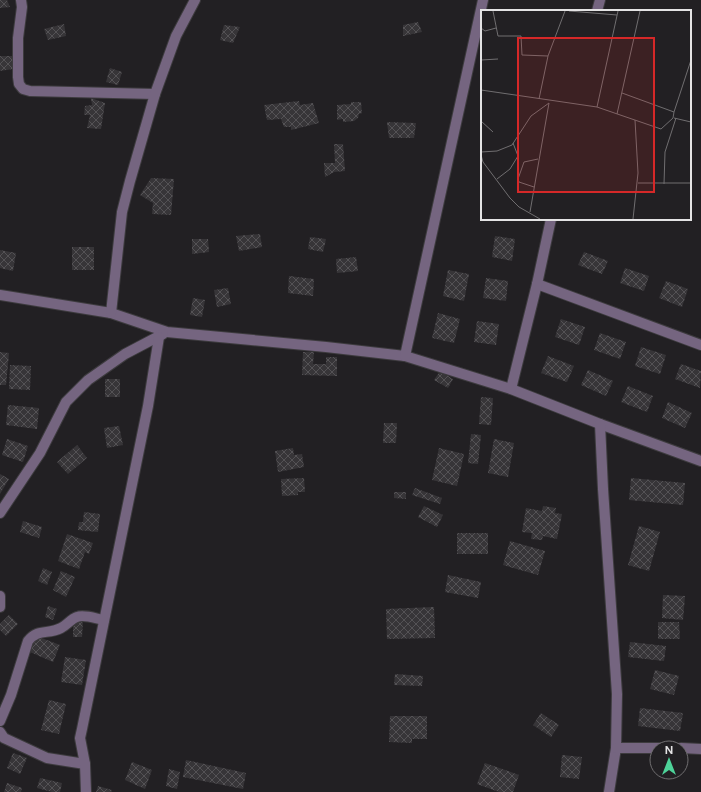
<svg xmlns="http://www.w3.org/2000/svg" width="701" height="792" viewBox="0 0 701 792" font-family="Figtree,sans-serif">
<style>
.building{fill:url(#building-cross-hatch)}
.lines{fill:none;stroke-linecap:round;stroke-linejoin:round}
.minor-casing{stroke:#3d3b3e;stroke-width:12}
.minor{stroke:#756580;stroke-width:10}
.inset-road{fill:none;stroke:#706e70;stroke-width:1}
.view{fill:#d62828;fill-opacity:0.15;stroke:#d62828;stroke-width:2}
.inset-edge{fill:none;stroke:#e4e3e4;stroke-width:2}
</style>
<defs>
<pattern id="building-cross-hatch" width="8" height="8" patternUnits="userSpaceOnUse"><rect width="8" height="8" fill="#373538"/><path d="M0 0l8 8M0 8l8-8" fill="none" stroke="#545255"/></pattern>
</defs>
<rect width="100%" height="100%" fill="#222023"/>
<!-- building -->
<g class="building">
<path d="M0 0H7L10 7 0 8Z"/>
<path d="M418 22 422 32 403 36V25Z"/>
<path d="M64 24 66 36 48 40 44 29Z"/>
<path d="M224 25 240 27 233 43 220 40Z"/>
<path d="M0 56H13V69L0 71Z"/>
<path d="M110 68 122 72 118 85 106 82Z"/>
<path d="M91 98 105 103 101 129 87 128 90 115H84L85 106 92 105Z"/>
<path d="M299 101 300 105 313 103 319 123 291 130V127H284L281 119 267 120 264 105Z"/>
<path d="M351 102H361L362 113 359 114 358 118 354 121 343 122V119L337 120V105L351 104Z"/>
<path d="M387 122 416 123 414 138H389Z"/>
<path d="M334 144H343L345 171 334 172 325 177 324 163H335Z"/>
<path d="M151 178 174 179 171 215 152 214 153 203 140 195Z"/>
<path d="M260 234 262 247 239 251 236 236Z"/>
<path d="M495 236 515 239 512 261 492 257Z"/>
<path d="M310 237 326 239 323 252 308 249Z"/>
<path d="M192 239H208L209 252 192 254Z"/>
<rect x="72" y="247" width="22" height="23"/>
<path d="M0 250 16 253 13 271 0 268Z"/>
<path d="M584 252 608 261 602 274 578 265Z"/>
<path d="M356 257 358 271 337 273 336 259Z"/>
<path d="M625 268 649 276 644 291 620 283Z"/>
<path d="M448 270 469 274 464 301 443 296Z"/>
<path d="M289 276 314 279 313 296 288 293Z"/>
<path d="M486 278 508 281 506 301 483 298Z"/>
<path d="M666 281 688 289 682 307 659 298Z"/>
<path d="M228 288 231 304 217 307 214 290Z"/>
<path d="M193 298 205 300 202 317 190 315Z"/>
<path d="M438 313 460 319 454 343 432 338Z"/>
<path d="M561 319 585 327 579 345 555 337Z"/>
<path d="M477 321 499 324 496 345 474 342Z"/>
<path d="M600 333 626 342 620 359 594 350Z"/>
<path d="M641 347 666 355 660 374 635 366Z"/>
<path d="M0 352 9 353 6 385H0Z"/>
<path d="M303 352H314L313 364H326V357H337V376L302 375Z"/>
<path d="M548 356 574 366 567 382 541 373Z"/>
<path d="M681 364 701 371 700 388 675 379Z"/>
<path d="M10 365 31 366 30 390 9 389Z"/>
<path d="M588 370 613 381 606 396 581 385Z"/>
<path d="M440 371 453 379 448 388 434 380Z"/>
<rect x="105" y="379" width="15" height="18"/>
<path d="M628 386 653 396 647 412 621 402Z"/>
<path d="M481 397 493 398 491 425 479 424Z"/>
<path d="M668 402 692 413 685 428 662 418Z"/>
<path d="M8 405 39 408 37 429 6 425Z"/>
<path d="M384 423H397L396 443H383Z"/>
<path d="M119 426 123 445 107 448 104 428Z"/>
<path d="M471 434 481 435 478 464 468 463Z"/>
<path d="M7 439 28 446 23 462 2 455Z"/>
<path d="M494 439 514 443 508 477 488 473Z"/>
<path d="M77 445 87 458 68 474 57 462Z"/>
<path d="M293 448 294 455 302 454 304 467 278 472 275 451Z"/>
<path d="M439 448 464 454 457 486 432 480Z"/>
<path d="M0 474 9 479 0 494Z"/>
<path d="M304 478 305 492H298V495L282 496 281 479Z"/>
<path d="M631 478 685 483 683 505 629 500Z"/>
<path d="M415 488 442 498 440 504 412 495Z"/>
<path d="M394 492H406V499L394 498Z"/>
<path d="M424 506 443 515 437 527 418 517Z"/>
<path d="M543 506 556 508 555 513 562 514 557 539 543 536 542 540 531 539 532 533 522 532 526 508 542 511Z"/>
<path d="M84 512 100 514 98 532 78 530 79 522H83Z"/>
<path d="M23 521 42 527 39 538 20 532Z"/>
<path d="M639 526 660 532 649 571 628 565Z"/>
<rect x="457" y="533" width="31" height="21"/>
<path d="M67 534 93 543 89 554 85 552 79 569 58 561Z"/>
<path d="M510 541 545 551 538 575 503 565Z"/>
<path d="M43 568 52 572 47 585 38 581Z"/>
<path d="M61 571 75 577 66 597 53 590Z"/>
<path d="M448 575 481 582 478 598 445 592Z"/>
<path d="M663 595 685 596 683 620 662 618Z"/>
<path d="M48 606 57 609 53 620 45 617Z"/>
<path d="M434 607 435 638 387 639 386 609Z"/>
<path d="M9 615 18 624 6 636 0 630V624Z"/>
<path d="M73 620 83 621 82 637H73Z"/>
<path d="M658 622H679L680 639H658Z"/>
<path d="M36 636 60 645 53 662 30 652Z"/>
<path d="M630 642 666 646 664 661 628 657Z"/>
<path d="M65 657 86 660 82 685 61 682Z"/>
<path d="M655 670 679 676 674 695 650 689Z"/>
<path d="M395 674 423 676 422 686 394 685Z"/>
<path d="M49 700 66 704 59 734 41 730Z"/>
<path d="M640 708 683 713 680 731 638 726Z"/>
<path d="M541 713 559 725 551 737 533 725Z"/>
<path d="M390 716H427V739H412V743L389 742Z"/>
<path d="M13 753 27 758 20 774 7 768Z"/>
<path d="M562 755 582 757 579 779 560 777Z"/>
<path d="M186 760 246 773 243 789 183 777Z"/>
<path d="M132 762 152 770 145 789 125 780Z"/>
<path d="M485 763 519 775 513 792H499L477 784Z"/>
<path d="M169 769 180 772 177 789 166 786Z"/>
<path d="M40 778 62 783 60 792H52L37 788Z"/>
<path d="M7 783 22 788 21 792H4Z"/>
<path d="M98 786 112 790 111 792H96Z"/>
</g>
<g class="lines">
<defs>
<g id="minor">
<path d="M21 0 22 7 18 38V77L19 84 23 89 30 91 155 94"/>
<path d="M597 11 600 0"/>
<path d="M537 284 701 345"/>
<path d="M0 295 111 313 167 332 326 347 405 356 511 389 600 424 701 461"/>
<path d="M111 313 122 212 130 181 155 94 176 36 195 0"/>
<path d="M405 356 483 0"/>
<path d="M511 389 537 284 551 219"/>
<path d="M600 424 603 489 617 694 616 748 609 792"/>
<path d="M0 513 40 453 66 402 88 380 125 354 163 334"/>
<path d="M0 596V607"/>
<path d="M0 721 11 695 28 641C38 628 48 635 61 628 67 625 71 619 77 617 84 614 97 619 104 620"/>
<path d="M0 732 4 738 47 758 85 764"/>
<path d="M616 748H666"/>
<path d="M681 748 701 749"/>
<path d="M86 792 85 764 80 738 82 729 148 406 159 337"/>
</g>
</defs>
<!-- minor casing -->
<use href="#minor" class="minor-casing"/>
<!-- minor -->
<use href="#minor" class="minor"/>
</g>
<!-- overview -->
<g transform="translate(481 10)">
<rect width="210" height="210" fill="#222023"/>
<path class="inset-road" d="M12 1 17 26H40L41 45 67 46M88 1 136 5M0 18 4 21 15 18M0 50 17 49M0 80 116 97 180 119 192 108 193 102 141 83M58 89 67 46 84 1M116 97 137 1M193 102 210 50M136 104 159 1M193 108 210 112M0 111 12 122M0 142 16 141 31 135 50 106 68 93M0 145 2 152 29 188 38 197 59 209M16 169 29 159 37 146 32 133M157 173H210M183 174 184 142 195 108M53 177 38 172 37 169 43 152 57 149M49 202 68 93M152 209 157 163 154 110"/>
<path class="view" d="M37 28H173V182H37Z"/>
<rect width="210" height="210" class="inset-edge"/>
</g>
<!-- north arrow -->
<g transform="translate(669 760)"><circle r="19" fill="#222023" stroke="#706e70"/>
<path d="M0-3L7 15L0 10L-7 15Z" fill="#4ed399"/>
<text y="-6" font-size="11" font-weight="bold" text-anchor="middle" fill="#e4e3e4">N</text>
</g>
</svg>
